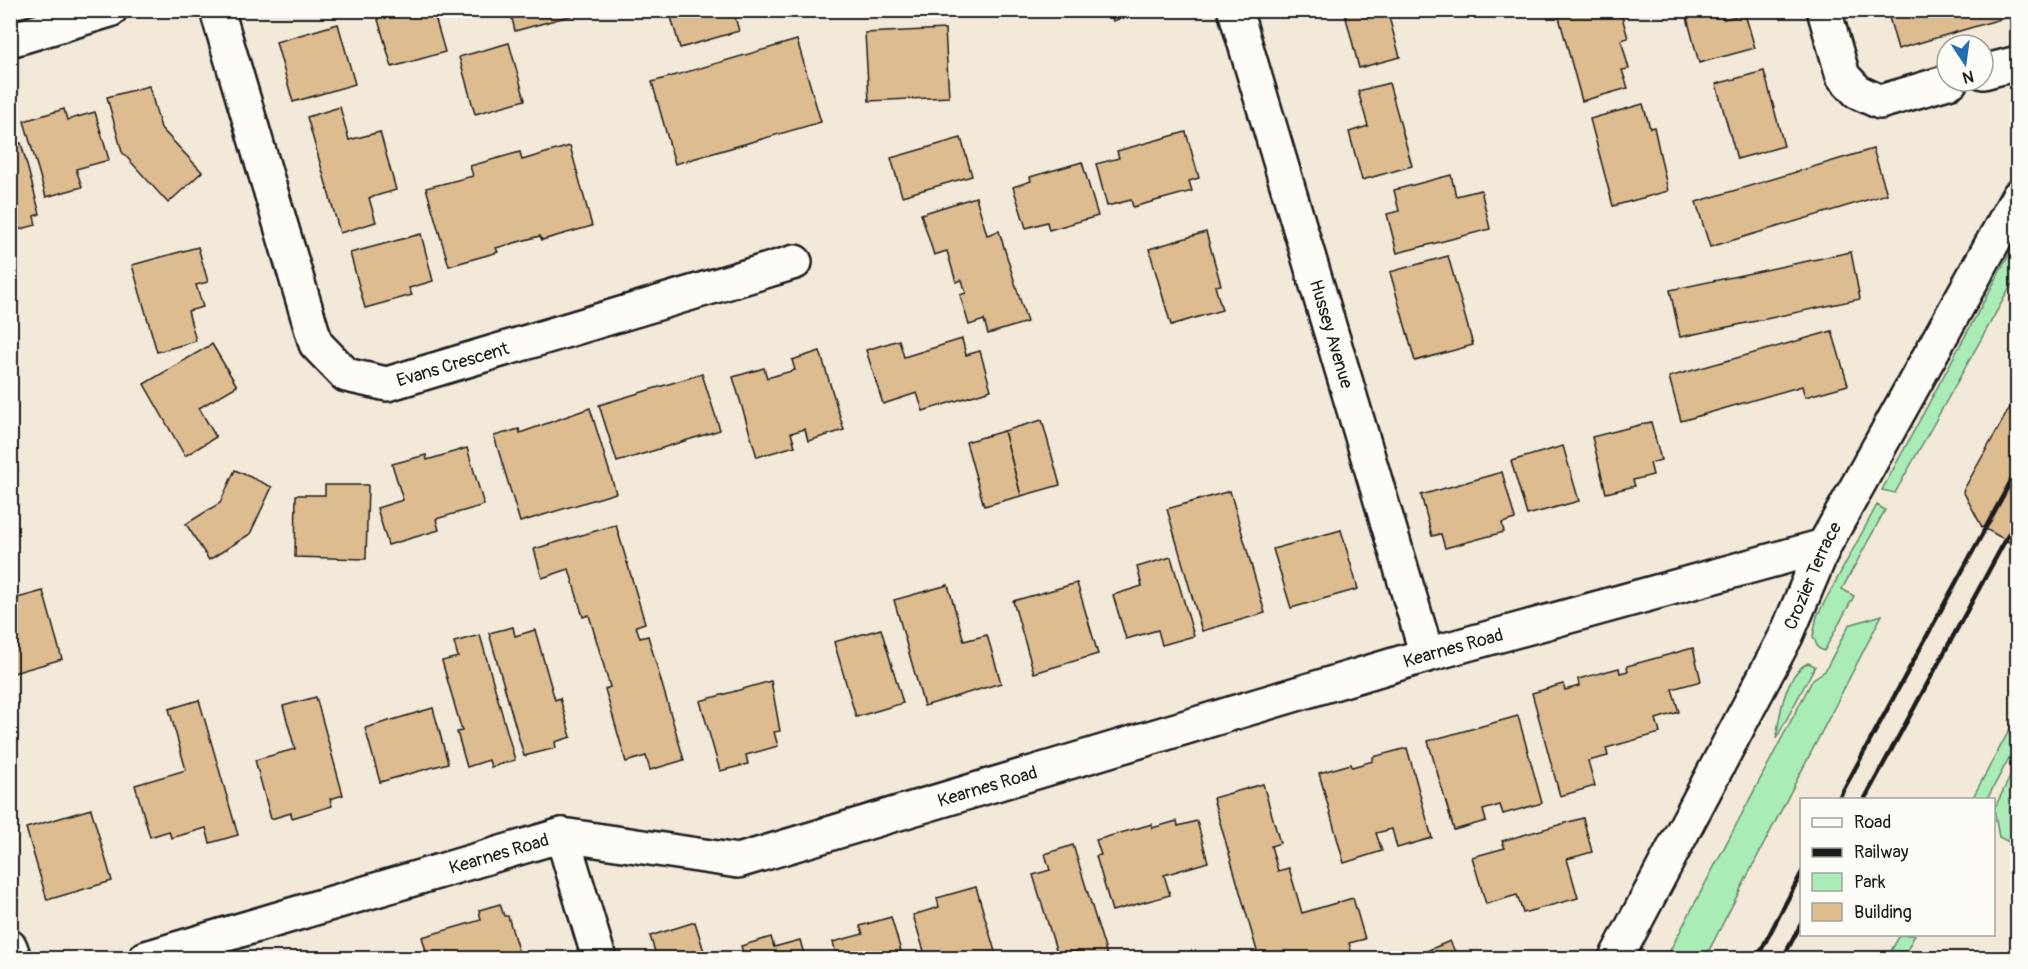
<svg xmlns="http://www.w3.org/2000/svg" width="2028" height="969" viewBox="0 0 2028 969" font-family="Pangolin,sans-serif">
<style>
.green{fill:#a9ecb6;stroke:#628469;stroke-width:1.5}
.building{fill:#ddbc90;stroke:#1c1c1c;stroke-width:1.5}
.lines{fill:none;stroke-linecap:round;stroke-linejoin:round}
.minor-casing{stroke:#1c1c1c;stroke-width:38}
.minor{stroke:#fdfcf7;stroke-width:33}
.rail{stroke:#1c1c1c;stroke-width:4.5}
.labels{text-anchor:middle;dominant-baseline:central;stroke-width:6;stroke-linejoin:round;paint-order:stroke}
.street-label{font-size:18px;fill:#1c1c1c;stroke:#fdfcf7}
</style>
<rect width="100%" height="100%" fill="#f3e9d8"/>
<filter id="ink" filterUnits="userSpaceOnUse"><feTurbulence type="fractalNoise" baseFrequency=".0167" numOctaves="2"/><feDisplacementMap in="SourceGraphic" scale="12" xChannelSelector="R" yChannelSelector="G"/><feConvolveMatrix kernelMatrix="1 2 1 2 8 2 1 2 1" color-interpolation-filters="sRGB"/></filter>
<g filter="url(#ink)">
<!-- green -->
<g class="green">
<path d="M2017 240V275L1895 493 1882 490Z"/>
<path d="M1877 505 1885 510 1842 589 1854 596 1824 651 1818 648 1813 636 1817 616Z"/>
<path d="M1882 615 1705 958H1666L1813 679 1825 671 1849 625Z"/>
<path d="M1808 663 1815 666 1776 739C1779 717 1785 673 1808 663Z"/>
<path d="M2014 693H2017V743L1987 799H1972L2017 716Z"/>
<path d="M2017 763 2018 846H2017L1999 837 1994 809Z"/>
<path d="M1900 935H1915L1903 958H1887Z"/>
</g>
<!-- building -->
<g class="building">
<path d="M396 10H433L445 52 392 67 377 16Z"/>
<path d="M510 10H571L573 15 515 31Z"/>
<path d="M669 10H733L739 31 680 48Z"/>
<path d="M1109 10H1147L1113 21Z"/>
<path d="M1344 10H1387L1400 57 1359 68Z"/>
<path d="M1557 10H1620L1628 38 1621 40 1629 69 1622 70 1628 88 1582 101Z"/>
<path d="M1685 10H1721L1724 19 1745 14 1755 48 1699 63Z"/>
<path d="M1887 10H2018V14L1898 49Z"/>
<path d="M338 24 355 84 293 102 276 42Z"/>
<path d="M945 29 949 97 869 101 865 33Z"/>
<path d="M797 40 821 122 675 164 652 82Z"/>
<path d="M509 43 525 100 475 114 459 57Z"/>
<path d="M1764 71 1784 146 1737 159 1716 84Z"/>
<path d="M1389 83 1412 166 1362 180 1349 132 1368 126 1358 91Z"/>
<path d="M149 86 161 128 202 172 168 203 122 152 107 97Z"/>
<path d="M1643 104 1650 128 1654 127 1668 191 1613 206 1590 119Z"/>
<path d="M340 107 349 140 380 132 396 190 369 198 376 222 340 233 307 117Z"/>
<path d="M64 109 67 120 95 112 109 160 76 169 82 187 46 197 24 121Z"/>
<path d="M1186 132 1199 178 1189 181 1192 191 1133 207 1131 200 1107 206 1096 164 1119 158 1117 151Z"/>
<path d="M961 138 972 176 902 196 891 158Z"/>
<path d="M10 139 12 145 21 143 40 214 34 216 36 225 10 232Z"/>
<path d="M570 146 592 226 542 240 540 236 496 248 498 252 449 266 426 188 473 176 470 166 520 152 522 160Z"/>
<path d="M1873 149 1887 194 1710 247 1696 202Z"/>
<path d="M1082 162 1098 216 1049 230 1047 222 1026 228 1013 187 1031 181 1030 177Z"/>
<path d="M1451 175 1456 196 1481 190 1490 229 1397 253 1387 214 1399 211 1394 190Z"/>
<path d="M976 197 987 235 999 231 1027 322 988 334 984 320 969 325 960 295 966 293 962 280 956 282 947 251 934 255 921 214Z"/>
<path d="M1206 232 1221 285 1215 286 1222 310 1171 325 1149 249Z"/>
<path d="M421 234 433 281 409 288 412 295 365 308 350 253Z"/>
<path d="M198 247 208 282 196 285 203 307 188 311 196 341 157 352 132 265Z"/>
<path d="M1851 252 1860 299 1680 337 1670 290Z"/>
<path d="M1448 256 1473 345 1415 361 1390 272Z"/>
<path d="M1832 331 1848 385 1805 397 1802 386 1681 421 1669 377Z"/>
<path d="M962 339 966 355 980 351 991 390 923 411 917 393 883 404 866 350 899 340 904 357Z"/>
<path d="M212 344 237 386 199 408 216 437 185 456 144 384Z"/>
<path d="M820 351 844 430 808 441 805 429 791 433 795 446 757 457 733 377 764 368 767 378 795 370 792 360Z"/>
<path d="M702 374 720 430 617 462 599 405Z"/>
<path d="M2018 393V547L1982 527 1963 491Z"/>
<path d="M590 408 616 493 520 522 494 436 519 429 520 433Z"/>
<path d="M1042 420 1060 485 1021 496 1004 431Z"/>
<path d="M1651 422 1661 460 1650 463 1653 475 1633 480 1635 486 1606 493 1592 437Z"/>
<path d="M1004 431 1021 496 984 506 966 442Z"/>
<path d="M10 442 18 471 10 473Z"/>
<path d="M1563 446 1579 501 1527 515 1511 461Z"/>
<path d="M467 448 484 505 436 519 439 530 388 545 377 508 403 500 392 464 426 455 427 460Z"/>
<path d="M235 470 272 487 250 534 209 560 186 524 220 503Z"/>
<path d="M1502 472 1515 519 1502 523 1504 532 1445 548 1441 534 1432 536 1421 495Z"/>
<path d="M325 485H368L366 559 295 557 296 495H325Z"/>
<path d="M1230 491 1265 613 1202 631 1167 509Z"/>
<path d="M616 525 645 623 636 626 640 638 648 636 684 760 650 770 646 756 626 762 605 689 610 687 589 615 583 617 569 569 542 578 534 549Z"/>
<path d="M1341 530 1358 589 1291 608 1273 549Z"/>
<path d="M1171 557 1194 636 1162 645 1158 630 1126 639 1113 595 1142 586 1137 567Z"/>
<path d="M1077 583 1098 654 1034 673 1013 601Z"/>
<path d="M948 585 964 641 987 635 1001 683 924 706 894 600Z"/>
<path d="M43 591 62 659 10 674V600Z"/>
<path d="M513 627 515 636 535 630 555 700 560 698 571 737 555 742 556 748 524 756 489 633Z"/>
<path d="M881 629 903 703 856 717 834 642Z"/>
<path d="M480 635 515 760 491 767 489 760 467 767 457 732 462 731 442 661 458 657 454 642Z"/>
<path d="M1693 648 1701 681 1672 689 1679 712 1656 719 1660 733 1606 748 1608 756 1588 761 1595 786 1560 796 1532 693 1563 684 1565 690 1579 686 1578 679 1619 668 1620 673 1628 671 1627 666Z"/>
<path d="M771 681 780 731 774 732 778 746 746 755 748 764 720 771 700 701Z"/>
<path d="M316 697 343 795 330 799 332 806 292 818 291 813 271 819 255 760 295 749 283 706Z"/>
<path d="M199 700 238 835 210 843 206 828 171 838 169 831 150 837 135 785 186 770 169 709Z"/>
<path d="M433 708 448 763 380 782 365 728Z"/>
<path d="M1518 716 1542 803 1503 814 1500 805 1483 810 1486 821 1454 830 1428 741Z"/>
<path d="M1407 748 1432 838 1397 848 1392 829 1376 833 1382 851 1344 863 1319 773 1351 764 1352 767 1373 761V757Z"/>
<path d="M1263 784 1280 843 1271 846 1278 871 1289 868 1302 913 1353 898 1365 939 1349 943 1352 954 1335 958H1259L1213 798Z"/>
<path d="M91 809 112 881 47 900 26 828Z"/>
<path d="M1583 818 1592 852 1567 859 1578 898 1523 913 1517 895 1486 904 1472 857 1505 848 1502 841Z"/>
<path d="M1177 821 1178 826 1197 821 1208 862 1164 875 1170 895 1112 911 1096 856 1101 855 1096 840 1152 824V828Z"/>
<path d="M1073 845 1107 955 1096 958H1079L1077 951 1058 956 1033 875 1050 870 1045 854Z"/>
<path d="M976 887 996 955 984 958H950L948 953 926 958 913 915 939 907 937 898Z"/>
<path d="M500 904 504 916H508L520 957 428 958 422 937 481 920 479 910Z"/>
<path d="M891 917 903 958H837L833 942 863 934 860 926Z"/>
<path d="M695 922 706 958H657L650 936Z"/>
<path d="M771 937 774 947 800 940 805 958H745L741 946Z"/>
<path d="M1450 941 1458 958H1410Z"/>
</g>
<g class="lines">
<defs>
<g id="minor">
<path id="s1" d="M217 10 316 344 346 375 387 384 795 262"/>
<path id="s2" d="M1235 10 1427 655"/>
<path d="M1824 10 1843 76 1858 92 1880 102 1951 81"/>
<path d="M10 40 110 10"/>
<path d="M1983 72 2018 63"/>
<path d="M562 835 599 958"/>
<path d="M10 947 14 958"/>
<path id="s3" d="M146 958 562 835 738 861 1427 655 1824 546"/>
<path id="s4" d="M1616 958 1786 636 1824 546 2018 197"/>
</g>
</defs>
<!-- minor casing -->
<use href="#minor" class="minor-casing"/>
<!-- minor -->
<use href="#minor" class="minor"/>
<!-- rail -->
<g class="rail">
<path d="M1838 800 2018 468"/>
<path d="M1864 800 2018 517"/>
<path d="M1757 958 1802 872"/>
<path d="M1783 958 1802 922"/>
</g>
</g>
</g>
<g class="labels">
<!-- street labels -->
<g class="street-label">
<text stroke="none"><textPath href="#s2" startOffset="338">Hussey Avenue</textPath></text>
<text stroke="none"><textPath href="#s1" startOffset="502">Evans Crescent</textPath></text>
<text stroke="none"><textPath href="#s4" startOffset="430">Crozier Terrace</textPath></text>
<text stroke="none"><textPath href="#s3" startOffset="1358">Kearnes Road</textPath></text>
<text stroke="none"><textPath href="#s3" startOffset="872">Kearnes Road</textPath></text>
<text stroke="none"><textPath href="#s3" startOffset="368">Kearnes Road</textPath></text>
</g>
</g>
<!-- margin -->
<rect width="2028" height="969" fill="none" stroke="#fdfcf7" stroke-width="36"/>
<rect x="18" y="18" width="1992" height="933" fill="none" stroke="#1c1c1c" stroke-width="2" filter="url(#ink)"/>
<!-- legend -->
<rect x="1800" y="798" width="195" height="138" fill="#fdfcf7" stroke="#a3a29f" stroke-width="1.5"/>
<rect x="1812" y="818" width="30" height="9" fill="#fdfcf7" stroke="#a3a29f" stroke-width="1.5"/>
<text x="1854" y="828" font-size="18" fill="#1c1c1c">Road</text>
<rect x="1812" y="848" width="30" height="9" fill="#1c1c1c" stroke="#a3a29f" stroke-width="1.5"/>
<text x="1854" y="858" font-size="18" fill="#1c1c1c">Railway</text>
<rect x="1812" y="873" width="30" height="18" fill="#a9ecb6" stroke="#a3a29f" stroke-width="1.5"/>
<text x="1854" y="888" font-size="18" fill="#1c1c1c">Park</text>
<rect x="1812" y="903" width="30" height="18" fill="#ddbc90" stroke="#a3a29f" stroke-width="1.5"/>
<text x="1854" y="918" font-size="18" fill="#1c1c1c">Building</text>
<!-- north arrow -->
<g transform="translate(1965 63) rotate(167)"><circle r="28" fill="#fdfcf7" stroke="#a3a29f" stroke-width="1.5"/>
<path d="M0-4.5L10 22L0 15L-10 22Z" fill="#1f6fb2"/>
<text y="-9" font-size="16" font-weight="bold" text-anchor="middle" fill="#1c1c1c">N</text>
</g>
</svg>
